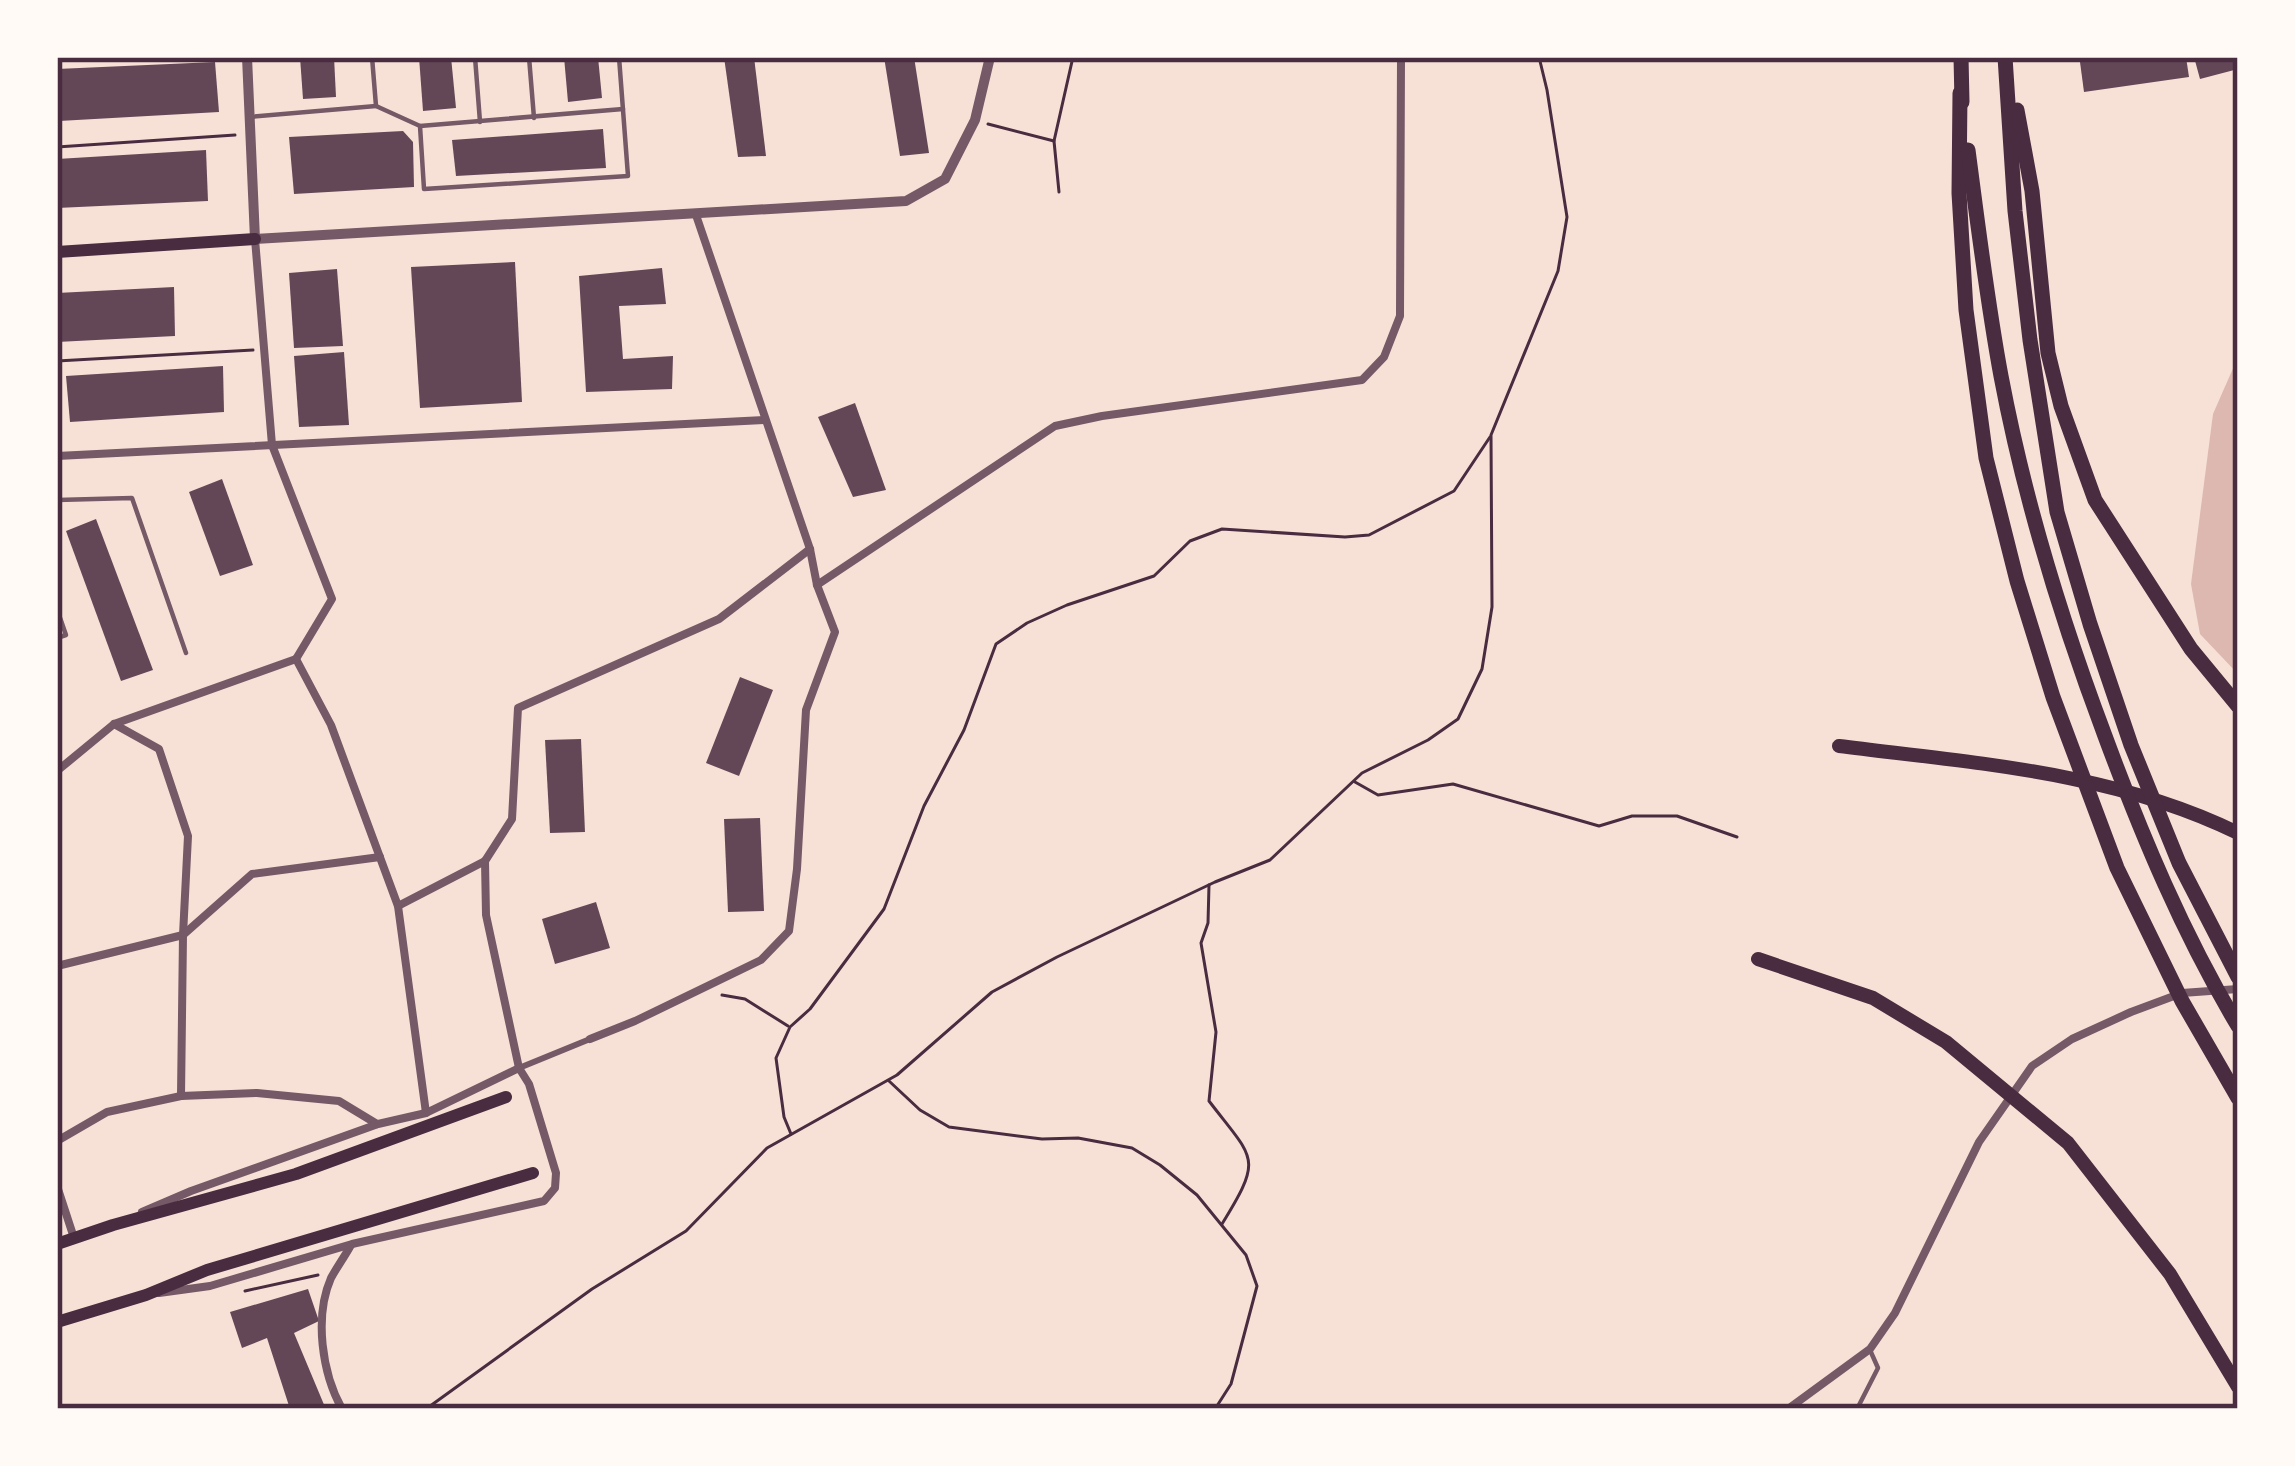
<svg xmlns="http://www.w3.org/2000/svg" width="2295" height="1466" viewBox="0 0 2295 1466" font-family="'Noto Sans',sans-serif">
<style>
.water{fill:#dcb8b0}
.building{fill:#644757}
.lines{fill:none;stroke-linecap:round;stroke-linejoin:round}
.path{stroke:#4a2c40;stroke-width:3}
.service{stroke:#755966;stroke-width:4.5}
.pedestrian{stroke:#755966;stroke-width:6}
.minor{stroke:#755966;stroke-width:8}
.tertiary{stroke:#755966;stroke-width:10}
.secondary{stroke:#4a2c40;stroke-width:12}
.primary{stroke:#4a2c40;stroke-width:12}
.trunk{stroke:#4a2c40;stroke-width:14}
.motorway{stroke:#4a2c40;stroke-width:15}
.neatline{fill:none;stroke:#4a2c40;stroke-width:4.5}
</style>
<rect width="100%" height="100%" fill="#f7e1d7"/>
<!-- water -->
<path class="water" d="M2238 357V674L2200 634 2191 584 2213 414Z"/>
<!-- building -->
<g class="building">
<path d="M300 57H334L336 97 303 99Z"/>
<path d="M419 57H451L456 108 423 111Z"/>
<path d="M564 57H598L602 98 568 102Z"/>
<path d="M724 57H754L766 156 738 157Z"/>
<path d="M884 57H914L929 153 900 156Z"/>
<path d="M2115 57H2186L2189 77 2084 92 2080 62Z"/>
<path d="M2194 57H2238V69L2200 79Z"/>
<path d="M215 62 219 112 59 121 57 69Z"/>
<path d="M603 129 606 168 456 176 452 140Z"/>
<path d="M403 131 413 142 414 187 294 194 289 137Z"/>
<path d="M206 150 208 201 57 208V159Z"/>
<path d="M515 262 522 402 420 408 411 267Z"/>
<path d="M662 268 666 304 619 306 623 359 673 356 672 389 586 392 579 276Z"/>
<path d="M337 269 343 346 294 348 289 273Z"/>
<path d="M174 287 175 336 57 342V293Z"/>
<path d="M344 352 349 425 299 427 294 356Z"/>
<path d="M223 366 224 412 70 422 66 376Z"/>
<path d="M855 403 886 490 853 497 818 417Z"/>
<path d="M222 479 253 565 220 576 189 492Z"/>
<path d="M96 519 153 670 121 681 66 531Z"/>
<path d="M740 677 773 690 739 776 706 763Z"/>
<path d="M581 739 585 832 550 833 545 740Z"/>
<path d="M760 818 764 911 728 912 724 819Z"/>
<path d="M596 902 610 948 555 964 542 919Z"/>
<path d="M308 1289 319 1321 294 1333 325 1407 290 1409 267 1338 242 1348 230 1312Z"/>
</g>
<g class="lines">
<!-- path -->
<g class="path">
<path d="M988 124 1054 141"/>
<path d="M57 147 235 135"/>
<path d="M1059 192 1054 141 1073 57"/>
<path d="M57 361 253 350"/>
<path d="M1355 782 1378 795 1453 784 1599 826 1632 816H1677L1737 837"/>
<path d="M1209 885 1208 923 1201 943 1216 1032 1209 1101C1254 1160 1264 1156 1222 1224"/>
<path d="M722 995 745 999 788 1026"/>
<path d="M889 1081 920 1110 949 1127 1042 1139 1078 1138 1132 1148 1160 1165 1197 1195 1246 1255 1257 1286 1231 1384 1215 1409"/>
<path d="M791 1134 784 1117 776 1058 790 1027 810 1009 884 909 924 806 964 730 996 644 1027 623 1067 605 1154 576 1190 541 1222 529 1345 537 1369 535 1454 491 1490 437"/>
<path d="M245 1291 318 1275"/>
<path d="M426 1409 592 1289 686 1231 767 1148 897 1075 992 992 1057 957 1215 882 1270 860 1362 773 1428 740 1458 719 1482 669 1492 607 1491 435 1558 271 1567 217 1547 90 1539 57"/>
</g>
<!-- service -->
<g class="service">
<path d="M475 57 480 122"/>
<path d="M529 57 534 118"/>
<path d="M376 106 420 126 424 189 628 176 619 57"/>
<path d="M249 117 376 106 372 57"/>
<path d="M420 126 623 109"/>
<path d="M57 500 132 498 186 653"/>
<path d="M57 609 66 635 57 638"/>
<path d="M1857 1409 1878 1368 1870 1350"/>
</g>
<!-- pedestrian -->
<path class="pedestrian" d="M519 1068 590 1039"/>
<!-- minor -->
<g class="minor">
<path d="M255 239 272 445 332 599 296 659"/>
<path d="M57 456 765 420"/>
<path d="M817 585 1055 426 1102 416 1362 380 1384 357 1400 316 1401 57"/>
<path d="M296 659 331 725 398 906 426 1113"/>
<path d="M114 724 159 749 188 836 183 935 181 1096"/>
<path d="M57 771 114 724 296 659"/>
<path d="M485 861 486 915 519 1068"/>
<path d="M398 906 485 861 512 819 518 708 719 619 810 549"/>
<path d="M57 966 183 935 252 874 380 857"/>
<path d="M590 1039 635 1021 761 960 789 931 797 869 806 710 835 632 817 585 810 549 696 215"/>
<path d="M57 1141 107 1112 181 1096 257 1093 339 1101 377 1124"/>
<path d="M57 1186 74 1238"/>
<path d="M142 1212 191 1191 378 1124 426 1113 519 1068 529 1084 556 1173 555 1188 544 1201 352 1244 210 1286 159 1293"/>
<path d="M342 1409C322 1373 314 1317 331 1278 337 1267 345 1256 351 1245"/>
<path d="M1006 1409H1008"/>
<path d="M1788 1409 1870 1349 1895 1313 1979 1142 2032 1066 2072 1039 2131 1012 2182 993 2238 989"/>
</g>
<!-- tertiary -->
<path class="tertiary" d="M247 57 255 239 906 201 945 179 975 120 990 57"/>
<!-- secondary -->
<path class="secondary" d="M57 252 255 239"/>
<!-- primary -->
<g class="primary">
<path d="M57 1244 113 1225 296 1174 506 1097"/>
<path d="M57 1322 146 1295 207 1270 533 1173"/>
</g>
<!-- trunk -->
<g class="trunk">
<path d="M1839 746C1974 763 2114 772 2238 833"/>
<path d="M1758 959 1873 998 1946 1042 2068 1143 2170 1274 2238 1387"/>
</g>
<!-- motorway -->
<g class="motorway">
<path d="M1961 57 1962 102"/>
<path d="M2005 57 2015 211 2030 340 2057 512 2090 624 2131 745 2179 863 2238 977"/>
<path d="M1960 93 1959 193 1966 310 1986 458 2017 581 2053 697 2117 868 2182 1001 2238 1098"/>
<path d="M2017 110 2032 191 2048 353 2061 406 2095 500 2191 649 2238 706"/>
<path d="M1968 150C1978 225 1987 301 2001 376 2024 498 2061 619 2105 736 2142 836 2183 934 2238 1026"/>
</g>
</g>
<!-- border -->
<rect width="2295" height="1466" fill="none" stroke="#fffaf5" stroke-width="120"/>
<rect x="60" y="60" width="2175" height="1346" class="neatline"/>
</svg>
